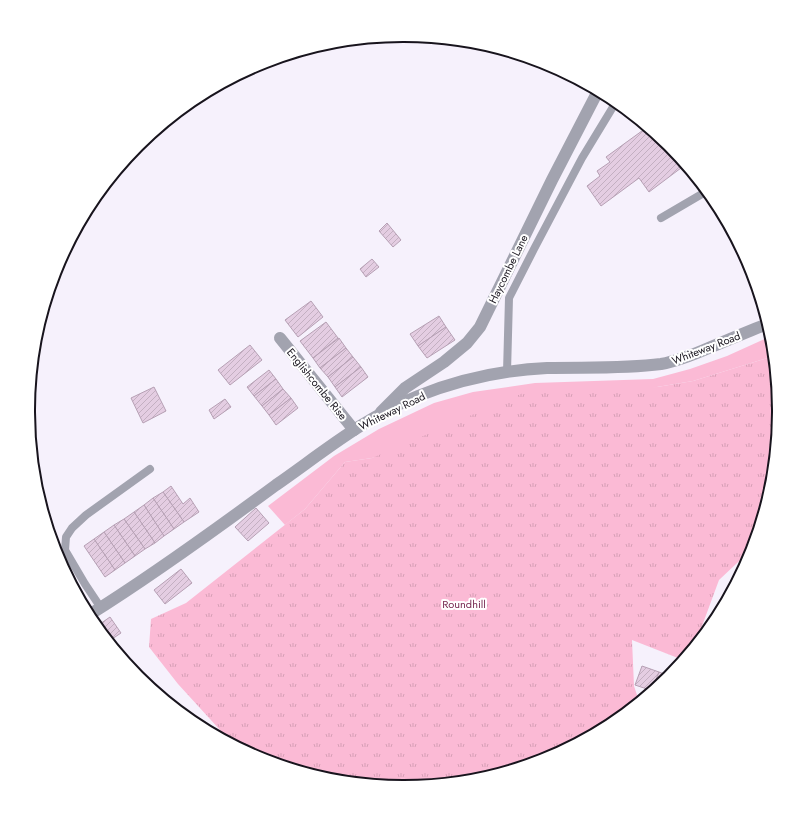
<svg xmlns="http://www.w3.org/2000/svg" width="807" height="822" viewBox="0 0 807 822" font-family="Jost,sans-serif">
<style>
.grass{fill:#fbbad5}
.park{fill:url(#park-tufts)}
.building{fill:url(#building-hatch);stroke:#b6a0b4}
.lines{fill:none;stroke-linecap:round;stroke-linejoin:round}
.service{stroke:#a2a3af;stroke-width:8}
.minor{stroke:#a2a3af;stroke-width:12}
.tertiary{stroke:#a2a3af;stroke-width:12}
.labels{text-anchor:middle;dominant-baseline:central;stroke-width:4;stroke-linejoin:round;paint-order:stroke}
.street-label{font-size:11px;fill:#18141d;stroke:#fff}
.park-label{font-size:11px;fill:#76274f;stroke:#fff}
.rim{fill:none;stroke:#18141d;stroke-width:2}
</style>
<defs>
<pattern id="park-tufts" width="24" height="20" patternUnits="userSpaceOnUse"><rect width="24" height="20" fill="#fbbad5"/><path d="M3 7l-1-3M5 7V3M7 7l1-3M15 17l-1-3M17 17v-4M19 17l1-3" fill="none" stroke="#d69fb6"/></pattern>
<pattern id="building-hatch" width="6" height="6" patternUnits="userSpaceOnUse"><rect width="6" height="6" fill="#e4cde2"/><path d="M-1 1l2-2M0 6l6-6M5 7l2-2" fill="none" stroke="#c3afc1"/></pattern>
</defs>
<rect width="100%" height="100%" fill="#f6f1fc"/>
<!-- grass -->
<path class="grass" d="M771 336 774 356 693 381 657 387 372 458 345 462 305 509 285 525 268 506 334 456 379 429 434 403 473 392 535 383 653 379 690 369 727 356Z"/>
<!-- park -->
<path class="park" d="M774 356 779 411 772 484 753 548 719 580 695 645 683 660 632 640 634 686 639 701 612 723 547 758 477 779 403 786 330 779 260 758 231 742 178 684 149 647 151 619 186 603 305 509 345 462 372 458 530 390 657 387 693 381Z"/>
<!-- building -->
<g class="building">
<path d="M645 126 669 146 685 165 649 192 639 178 601 206 587 186 600 176 597 171 610 162 606 157 646 128Z"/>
<path d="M387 223 401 240 393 247 379 231Z"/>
<path d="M372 259 379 267 366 277 360 269Z"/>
<path d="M311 301 323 317 298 337 285 320Z"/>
<path d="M439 316 446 327 418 346 410 334Z"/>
<path d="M326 322 338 338 313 358 300 341Z"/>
<path d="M446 327 455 340 427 358 418 346Z"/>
<path d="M339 338 346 348 320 368 313 358Z"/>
<path d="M250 345 262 360 230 385 218 370Z"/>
<path d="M346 348 353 357 328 377 320 368Z"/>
<path d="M353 357 361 367 335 387 328 377Z"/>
<path d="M361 367 368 377 342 397 335 387Z"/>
<path d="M269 370 276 379 254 396 247 387Z"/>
<path d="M276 379 283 389 262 406 254 396Z"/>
<path d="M154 387 166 411 143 423 131 398Z"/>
<path d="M283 389 291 398 269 415 262 406Z"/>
<path d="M291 398 298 408 276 425 269 415Z"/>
<path d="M225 399 231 407 214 419 209 410Z"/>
<path d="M171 486 183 504 190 498 199 512 184 522 163 492Z"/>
<path d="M163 492 184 522 174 529 153 498Z"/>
<path d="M153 498 174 529 164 536 144 505Z"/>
<path d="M144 505 164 536 155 543 134 512Z"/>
<path d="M256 508 269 523 248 541 235 527Z"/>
<path d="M134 512 155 543 145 549 124 519Z"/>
<path d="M124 519 145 549 135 556 114 525Z"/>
<path d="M114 525 135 556 125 563 104 532Z"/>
<path d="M104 532 125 563 115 570 94 539Z"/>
<path d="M94 539 115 570 105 577 84 546Z"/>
<path d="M181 569 192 583 165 604 154 590Z"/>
<path d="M110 617 121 633 109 641 97 626Z"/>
<path d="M642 666 659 672 652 690 644 697 647 689 635 685Z"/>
<path d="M659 672 669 676 652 690Z"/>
</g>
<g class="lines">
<!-- service -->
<g class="service">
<path d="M661 218 707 191"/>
<path d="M507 372 509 298 534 249 582 158 616 102"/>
<path d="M101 608 85 584 65 550 66 537 72 528 86 515 150 469"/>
</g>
<!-- minor -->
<g class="minor">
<path d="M280 338 354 430"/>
<path d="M381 412 405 388 444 362 467 343 480 327 552 180 598 91"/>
</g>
<!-- tertiary -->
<path class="tertiary" d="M89 615C153 575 215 530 276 485 322 453 365 417 418 396 458 380 503 370 547 368 585 367 623 369 661 364 678 361 695 354 711 347 730 339 749 331 767 324"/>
</g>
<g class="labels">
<!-- street labels -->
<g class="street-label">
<text transform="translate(508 269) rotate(-64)">Haycombe Lane</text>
<text transform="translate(706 348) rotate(-21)">Whiteway Road</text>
<text transform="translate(317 384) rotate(51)">Englishcombe Rise</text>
<text transform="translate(392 411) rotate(-26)">Whiteway Road</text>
</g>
<!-- park labels -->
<g class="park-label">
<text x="464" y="604">Roundhill</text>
</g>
</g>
<!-- crop -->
<path d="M0 0H807V822H0ZM403 42H404A368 368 0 0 1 772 410V412A368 368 0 0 1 404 780H403A368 368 0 0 1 35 412V410A368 368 0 0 1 403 42Z" fill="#fff" fill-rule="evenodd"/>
<path class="rim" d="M403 42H404A368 368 0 0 1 772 410V412A368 368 0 0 1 404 780H403A368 368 0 0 1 35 412V410A368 368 0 0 1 403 42Z"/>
</svg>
